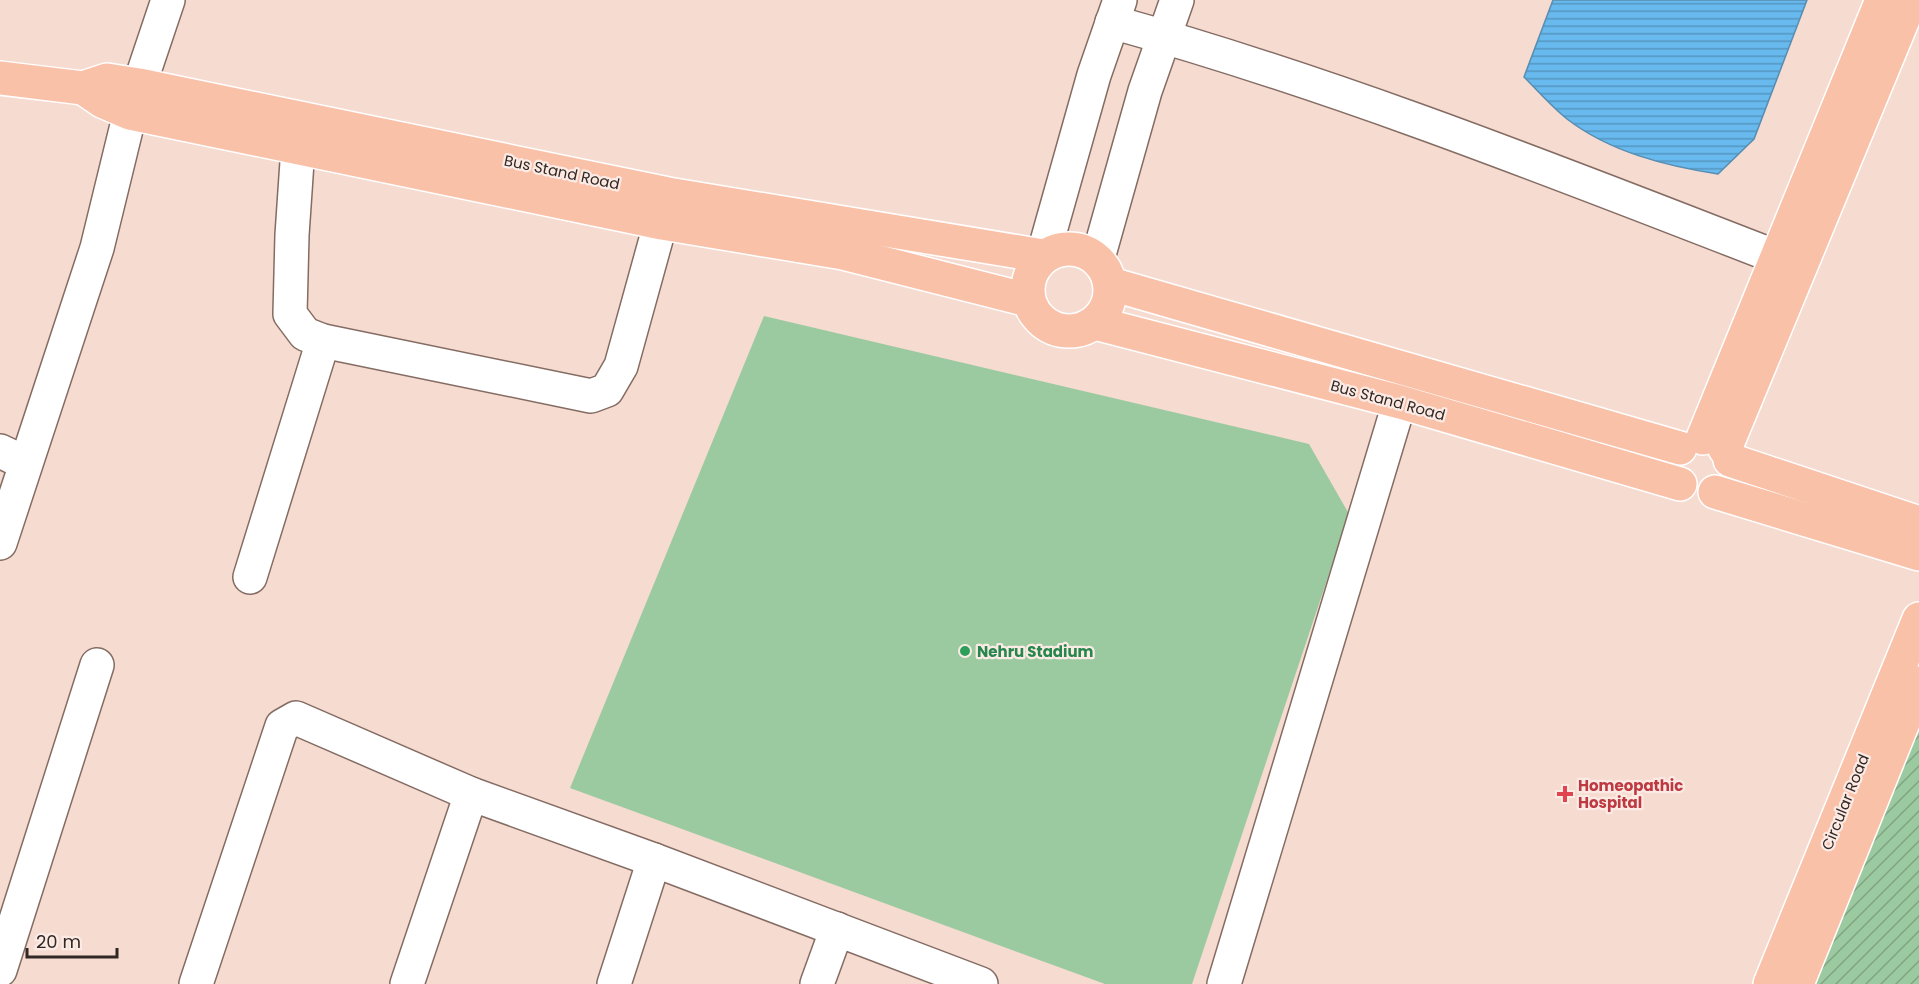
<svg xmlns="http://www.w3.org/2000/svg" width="1919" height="984" viewBox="0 0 1919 984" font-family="Poppins,sans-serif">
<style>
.grass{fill:#9ccaa0}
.garden{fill:url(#garden-furrows)}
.water{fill:url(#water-rules);stroke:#578db1;stroke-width:1.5}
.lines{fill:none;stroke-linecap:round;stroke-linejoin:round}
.minor-casing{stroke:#846c63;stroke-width:36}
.major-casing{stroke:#fff;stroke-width:36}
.minor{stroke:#fff;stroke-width:33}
.major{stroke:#fac1a9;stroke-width:33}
.leisure-dot{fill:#2e9e5b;stroke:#fcebe5;stroke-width:2}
.health-dot{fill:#e0444e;stroke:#fcebe5;stroke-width:2}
.labels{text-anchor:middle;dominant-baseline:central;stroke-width:4.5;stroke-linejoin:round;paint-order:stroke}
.street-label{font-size:15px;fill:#312723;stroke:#fcebe5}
.leisure-label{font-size:15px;font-weight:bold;fill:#27864d;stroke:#fcebe5;text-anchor:start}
.health-label{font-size:15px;font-weight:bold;fill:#be3a42;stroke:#fcebe5;text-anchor:start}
</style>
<defs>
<pattern id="garden-furrows" width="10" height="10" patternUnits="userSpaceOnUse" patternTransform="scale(1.5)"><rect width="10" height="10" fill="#9ccaa0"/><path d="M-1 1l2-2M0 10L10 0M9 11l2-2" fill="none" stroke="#80a482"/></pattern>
<pattern id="water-rules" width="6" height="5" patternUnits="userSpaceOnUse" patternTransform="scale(1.5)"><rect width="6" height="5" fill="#67b9ee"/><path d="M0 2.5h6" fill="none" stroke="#5596c0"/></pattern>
</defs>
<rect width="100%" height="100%" fill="#f6dbd1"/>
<!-- grass -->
<path class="grass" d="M764 316 1309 444 1349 514 1192 984H1105L570 788Z"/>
<!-- garden -->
<path class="garden" d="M1919 705V984H1811Z"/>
<!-- water -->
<path class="water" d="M1553 0H1807L1754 139 1718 174C1666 166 1610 152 1567 119 1552 107 1538 91 1524 77Z"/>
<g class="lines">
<defs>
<g id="minor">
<path d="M1112 22C1339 85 1559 173 1779 258"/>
<path d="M298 147 292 235 290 314 305 334 323 341 591 396 607 390 621 366 668 196"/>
<path d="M1043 256 1094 75 1120 0"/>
<path d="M1098 258 1145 91 1177 0"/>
<path d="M0 451 25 463"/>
<path d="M0 543 97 248 130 113 168 0"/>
<path d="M250 577 323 341"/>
<path d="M0 970 97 665"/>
<path d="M196 984 282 726 296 718 471 794 654 860 981 984"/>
<path d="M407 984 471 794"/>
<path d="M614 984 654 860"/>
<path d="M817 984 837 929"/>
<path d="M1224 984 1408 374"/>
</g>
<g id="major">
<path d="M0 78 83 88 107 80 139 85 668 194 1043 256"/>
<path d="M83 88 102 101 130 113 662 223 843 253 1028 300"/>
<circle cx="1069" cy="290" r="41"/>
<path d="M1111 284 1680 448"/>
<path d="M1095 323 1400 402 1680 484"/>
<path d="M1703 438 1882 0"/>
<path d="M1725 449 1911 0"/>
<path d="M1730 460 1919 523"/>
<path d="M1715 492 1919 554"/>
<path d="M1770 984 1919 619"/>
<path d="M1797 984 1919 683"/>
</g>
</defs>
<!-- minor casing -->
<use href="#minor" class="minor-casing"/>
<!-- major casing -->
<use href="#major" class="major-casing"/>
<!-- minor -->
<use href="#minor" class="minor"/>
<!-- major -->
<use href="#major" class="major"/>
</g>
<!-- markers -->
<circle class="leisure-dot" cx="965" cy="651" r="6"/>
<path class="health-dot" d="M1562 785h6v6h6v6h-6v6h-6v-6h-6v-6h6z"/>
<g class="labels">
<!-- street labels -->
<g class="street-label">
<text transform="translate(562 172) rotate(12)">Bus Stand Road</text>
<text transform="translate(1388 400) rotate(15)">Bus Stand Road</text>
<text transform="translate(1845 802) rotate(-68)">Circular Road</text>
</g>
<!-- leisure labels -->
<g class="leisure-label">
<text x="977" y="651">Nehru Stadium</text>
</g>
<!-- health labels -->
<g class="health-label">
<text x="1578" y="785">Homeopathic<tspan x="1578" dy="17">Hospital</tspan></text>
</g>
</g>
<!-- scale -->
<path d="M27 948v9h90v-9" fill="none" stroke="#312723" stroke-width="3"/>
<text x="36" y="948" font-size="18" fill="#312723" stroke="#fcebe5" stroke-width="4.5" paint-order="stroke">20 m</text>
</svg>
